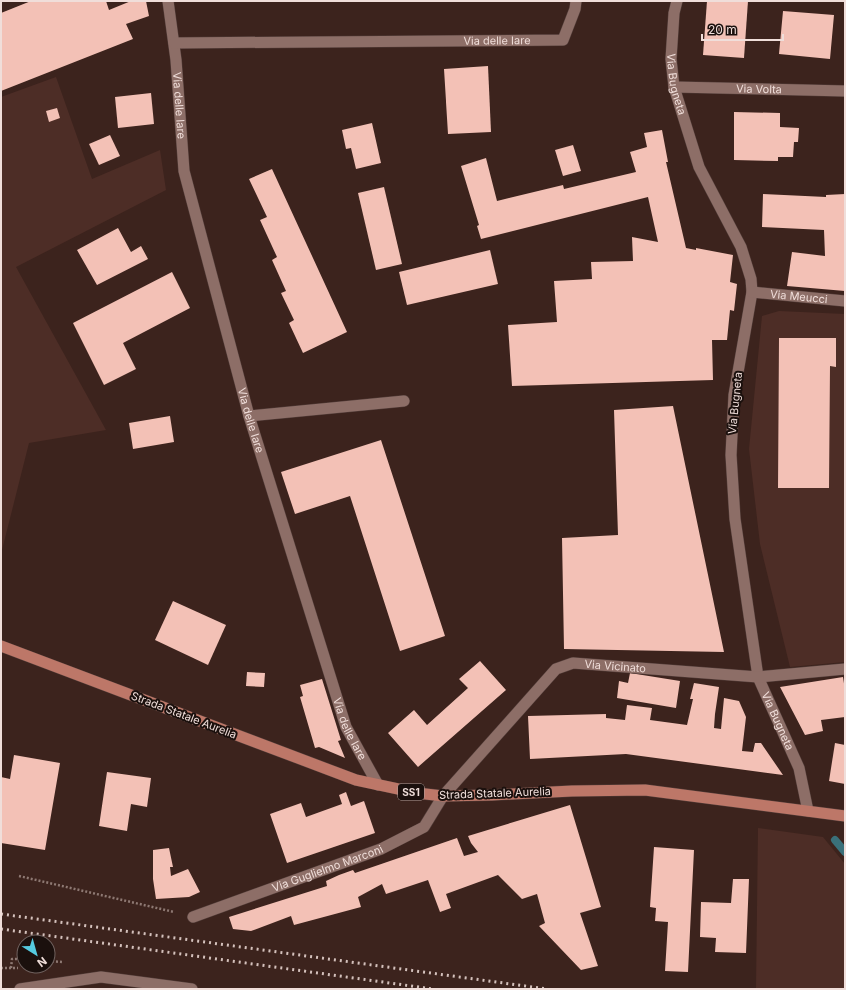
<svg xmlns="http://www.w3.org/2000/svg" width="846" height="990" viewBox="0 0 846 990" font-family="Inter,sans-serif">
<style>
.built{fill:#4d2d26}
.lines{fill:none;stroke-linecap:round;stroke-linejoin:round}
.stream{stroke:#3a707a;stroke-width:8}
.building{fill:#f3c1b6}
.minor-casing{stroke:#533e3a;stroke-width:12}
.tertiary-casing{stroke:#533e3a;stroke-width:12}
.primary-casing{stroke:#533e3a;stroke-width:12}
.path{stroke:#8e7973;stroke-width:2.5;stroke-dasharray:2 2;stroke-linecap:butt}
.minor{stroke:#8d6e67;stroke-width:11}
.tertiary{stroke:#8d6e67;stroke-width:11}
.primary{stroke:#bd7768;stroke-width:11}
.rail{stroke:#d4c1bc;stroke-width:3;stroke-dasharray:2 4;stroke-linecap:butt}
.labels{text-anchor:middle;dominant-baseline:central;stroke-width:4;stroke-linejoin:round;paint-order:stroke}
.shield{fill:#1b100d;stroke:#b0a09c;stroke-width:1}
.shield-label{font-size:10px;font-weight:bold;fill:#f0deda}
.street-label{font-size:11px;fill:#f0deda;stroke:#1b100d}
</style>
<rect width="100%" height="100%" fill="#3c231d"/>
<!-- built -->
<g class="built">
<path d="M56 77 92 179 160 150 166 190 16 267 106 430 29 443 1 554V97Z"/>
<path d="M779 311 845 314V662L790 667 760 544 749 449 762 316Z"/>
<path d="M758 828 823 837 845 864V989H756Z"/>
</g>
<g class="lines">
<!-- stream -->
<path class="stream" d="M835 840 845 852"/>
</g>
<!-- building -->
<g class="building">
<path d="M31 1H106L109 10 131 1H146L149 16 126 24 133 39 1 91V13Z"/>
<path d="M707 1H748L744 58 703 55Z"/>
<path d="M783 11 834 15 830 59 779 54Z"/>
<path d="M488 66 491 132 448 134 444 69Z"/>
<path d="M151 93 154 124 118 128 115 97Z"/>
<path d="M57 108 60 118 49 122 46 111Z"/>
<path d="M734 112 780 113V127L799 128 798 142H794L793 157H778V161L734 160Z"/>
<path d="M372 123 381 163 356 169 351 148 346 149 342 130Z"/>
<path d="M662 130 668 162H666L686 248 696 250V248L733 255 730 282 737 284 734 311 730 310 727 340H712L713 380 512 386 508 325 557 322 554 281 592 279 591 262 633 261 632 237 658 242 648 197 481 239 477 226 479 225 461 166 486 158 497 201 563 185 564 189 636 172 630 152 647 147 644 133Z"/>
<path d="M110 135 120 156 99 165 89 144Z"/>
<path d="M573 145 581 171 563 176 555 150Z"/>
<path d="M272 169 347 332 303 353 289 323 294 320 281 293 286 291 272 260 277 257 260 220 267 217 249 179Z"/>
<path d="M384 187 402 264 376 270 358 193Z"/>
<path d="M763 194 826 197V195L845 194V291L787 286 792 252 825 256 824 230 762 227Z"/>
<path d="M118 228 131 252 141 246 148 259 97 285 77 250Z"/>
<path d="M490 250 498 284 407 305 399 272Z"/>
<path d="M172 272 190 308 123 343 136 369 104 385 73 323Z"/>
<path d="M779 338H836V367L830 366 829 488H778Z"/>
<path d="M673 406 724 652 564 649 562 538 618 535 614 410Z"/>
<path d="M170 416 174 442 133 449 129 423Z"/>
<path d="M381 440 445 636 400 651 350 496 295 514 281 472Z"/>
<path d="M173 601 226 625 208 665 155 640Z"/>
<path d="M480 661 506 690 418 767 388 733 414 710 427 725 468 688 459 679Z"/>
<path d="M247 672 265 673 264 687 246 686Z"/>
<path d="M630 673 680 681 676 708 617 698 619 681 628 683Z"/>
<path d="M843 677 845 690V717L821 720 823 731 805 735 780 687Z"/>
<path d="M322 679 341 740 338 741 345 758 319 747 315 748 300 697 303 696 300 685Z"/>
<path d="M694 683 719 687 715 714 714 728 721 729 724 698 739 701 746 717 742 751 753 752 755 743H761L783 775 626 754 530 759 528 716 606 714V718L625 720 627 705 652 708 650 720 687 725 693 699H690Z"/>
<path d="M835 743 845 745V784L829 781Z"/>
<path d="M14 755 60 763 45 850 1 843V777L10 779Z"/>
<path d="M107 772 151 778 147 807 131 804 127 831 99 826Z"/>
<path d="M346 792 351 806 364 801 375 833 287 863 270 814 301 803 306 817 342 804 339 795Z"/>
<path d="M570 805 601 907 580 913 598 966 581 970 539 926 545 923 537 894 522 899 498 875 446 894 451 908 440 912 428 880 386 894 382 884 358 897 361 907 294 925 291 916 251 931 233 929 229 917 327 886 326 881 339 875 353 870 355 873 457 838 464 856 478 852 471 843 468 836Z"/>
<path d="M654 847 694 850 688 972 665 971 668 922 655 921 656 908 650 907Z"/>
<path d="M169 848 173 867H170L171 876 188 869 200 892 189 897 156 899 153 879V850Z"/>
<path d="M733 879H749L746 953 715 952 716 938 700 937 701 902 731 903Z"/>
</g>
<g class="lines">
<defs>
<g id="minor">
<path id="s1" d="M168 1 176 60 184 171 249 416 346 727 378 785"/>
<path id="s2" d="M677 1 674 13 671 59 674 87 699 167 741 247 751 279 752 292 734 395 731 455 735 519 758 677 799 768 808 811"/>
<path id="s3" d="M174 43 563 40 575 9 576 1"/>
<path id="s4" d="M674 87 845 91"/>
<path id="s5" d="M752 292 845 301"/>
<path d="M249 416 404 401"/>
<path id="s6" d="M193 917 381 849 424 827 443 796 556 669 573 663 758 677 845 669"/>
</g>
<path id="tertiary" d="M20 989 101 977 192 989"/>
<path id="primary" d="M1 646 356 780 417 793 443 796 492 795 572 791 645 790 845 816"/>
</defs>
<!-- minor casing -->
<use href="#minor" class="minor-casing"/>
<!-- tertiary casing -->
<use href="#tertiary" class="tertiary-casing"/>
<!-- primary casing -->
<use href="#primary" class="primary-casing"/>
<!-- path -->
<g class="path">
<path d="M19 876 174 912"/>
<path d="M48 961 62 962"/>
<path d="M1 968H18"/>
<path d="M11 968 12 959H24"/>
</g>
<!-- minor -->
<use href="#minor" class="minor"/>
<!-- tertiary -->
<use href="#tertiary" class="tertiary"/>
<!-- primary -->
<use href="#primary" class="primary"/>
<!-- rail -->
<g class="rail">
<path d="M1 914 547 989"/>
<path d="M1 929 433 989"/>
</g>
</g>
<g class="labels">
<!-- shield labels -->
<rect class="shield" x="398" y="784" width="26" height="16" rx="3"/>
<g class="shield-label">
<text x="411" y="792">SS1</text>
</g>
<!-- street labels -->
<g class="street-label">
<text stroke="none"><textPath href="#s3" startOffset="323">Via delle Iare</textPath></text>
<text stroke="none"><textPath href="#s2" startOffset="84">Via Bugneta</textPath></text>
<text stroke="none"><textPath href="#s4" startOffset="85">Via Volta</textPath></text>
<text stroke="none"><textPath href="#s1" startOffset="105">Via delle Iare</textPath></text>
<text stroke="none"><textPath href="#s5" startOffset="47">Via Meucci</textPath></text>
<text transform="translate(735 403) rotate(-84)">Via Bugneta</text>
<text stroke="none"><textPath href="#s1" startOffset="429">Via delle Iare</textPath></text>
<text stroke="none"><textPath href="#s6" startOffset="515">Via Vicinato</textPath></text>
<text transform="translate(184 715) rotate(21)">Strada Statale Aurelia</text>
<text stroke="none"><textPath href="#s2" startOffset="744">Via Bugneta</textPath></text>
<text stroke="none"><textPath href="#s1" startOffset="753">Via delle Iare</textPath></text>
<text transform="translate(495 793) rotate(-2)">Strada Statale Aurelia</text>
<text stroke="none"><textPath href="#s6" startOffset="143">Via Guglielmo Marconi</textPath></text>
</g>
</g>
<!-- border -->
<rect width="846" height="990" fill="none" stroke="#f0deda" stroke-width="4"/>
<!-- north arrow -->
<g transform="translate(36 954) rotate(143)"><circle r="19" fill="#1b100d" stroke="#70625f"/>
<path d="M0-3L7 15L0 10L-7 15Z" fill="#55cadf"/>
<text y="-6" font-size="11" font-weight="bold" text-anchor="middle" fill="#f0deda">N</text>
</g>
<!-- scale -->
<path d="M702 34v6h81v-6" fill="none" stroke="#f0deda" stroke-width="2"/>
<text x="708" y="34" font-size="12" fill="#f0deda" stroke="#1b100d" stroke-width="3" paint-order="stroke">20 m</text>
</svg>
